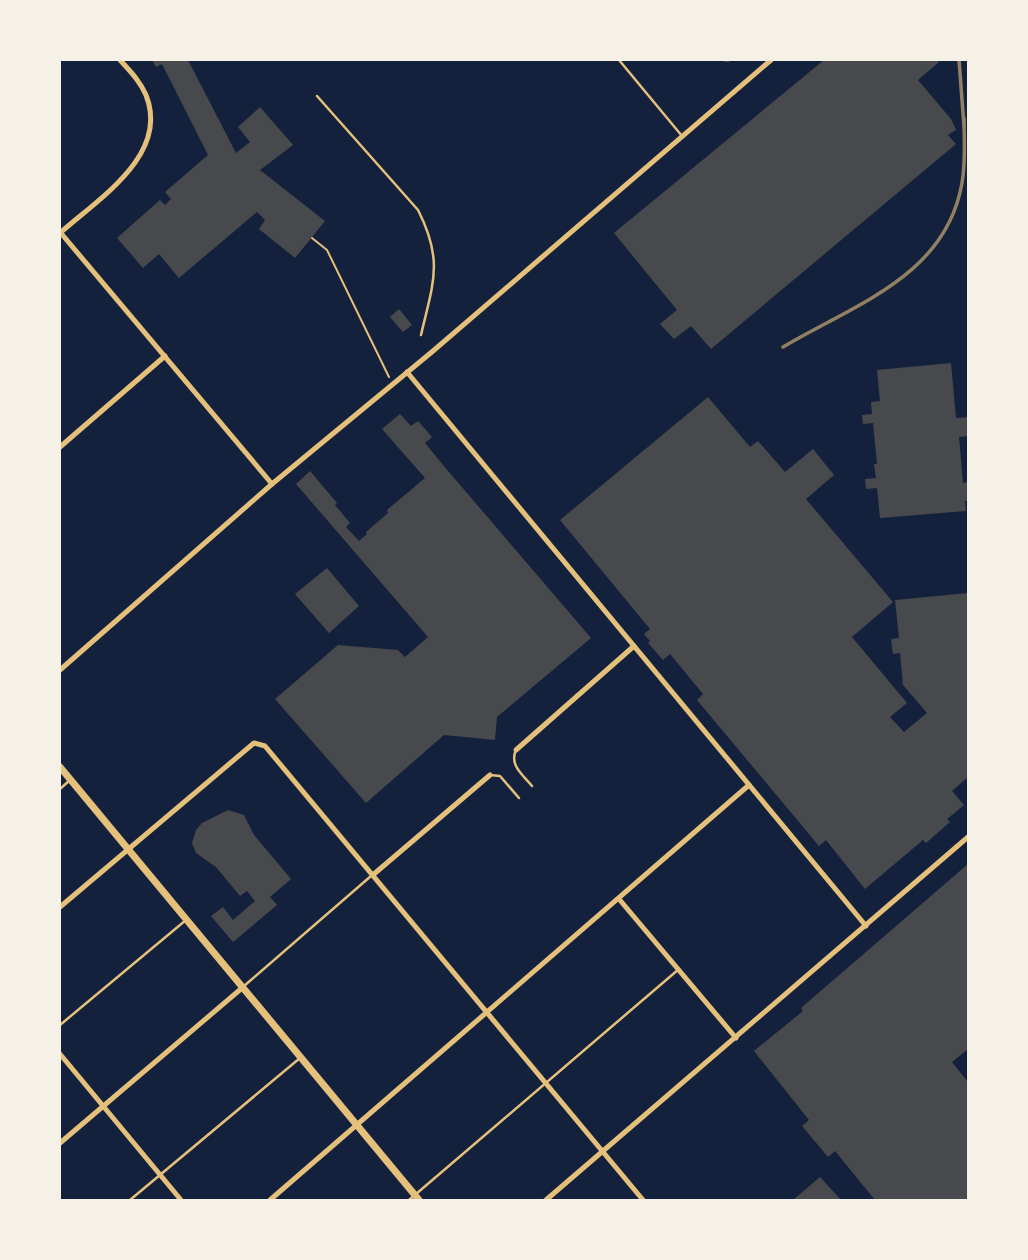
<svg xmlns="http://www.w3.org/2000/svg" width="1028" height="1260" viewBox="0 0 1028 1260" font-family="'Fira Sans',sans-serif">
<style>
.building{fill:#48494c}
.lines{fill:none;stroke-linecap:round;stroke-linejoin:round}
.path{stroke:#e5c07b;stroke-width:2}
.service{stroke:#e5c07b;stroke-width:2.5}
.minor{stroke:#e5c07b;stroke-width:5}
.tertiary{stroke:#e5c07b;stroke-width:7}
.rail{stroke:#918062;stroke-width:3.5}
</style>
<rect width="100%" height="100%" fill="#14213d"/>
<!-- building -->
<g class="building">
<path d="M152 60H188L236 153 250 142 238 127 260 107 293 145 260 170 325 221 295 258 259 229 265 220 257 212 179 278 159 254 143 268 117 238 160 200 165 205 171 199 165 192 208 155 162 64 156 67Z"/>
<path d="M824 60H937L939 62 918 80 951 119 956 130 948 135 956 144 711 349 691 326 674 339 660 324 677 310 614 233Z"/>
<path d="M399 309 412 325 403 332 390 317Z"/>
<path d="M951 363 956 418 968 417V436L959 437 963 483 968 482V501H965L966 511 880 518 877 488 866 489 865 479 876 478 874 464H877L873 423 863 424 862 415 872 414 871 402 880 401 877 370Z"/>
<path d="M708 397 750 447 758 441 785 472 813 449 834 475 806 499 893 602 852 637 907 703 890 717 904 732 927 713 903 685 900 653 893 654 891 639 899 638 895 600 968 593V777L952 791 964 805 947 819 950 822 926 843 923 840 865 889 826 840 819 846 697 700 703 694 670 654 663 660 648 643 650 641 644 634 650 629 560 520Z"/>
<path d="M400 414 411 426 418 421 432 437 425 443 443 465 591 638 497 717 495 740 444 735 366 803 275 699 338 645 398 650 405 657 428 637 296 484 310 471 337 503 335 505 350 523 346 527 359 541 367 534 366 532 388 513 387 510 425 478 382 429Z"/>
<path d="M327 568 359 606 329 633 295 594Z"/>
<path d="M228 810 244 815 254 835 291 879 270 897 277 905 233 942 211 916 223 907 233 920 255 901 247 891 240 896 216 867 196 853 192 843 196 830 202 823Z"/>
<path d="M968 864V1049L952 1062 968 1082V1200H875L835 1151 828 1157 802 1126 809 1120 754 1051 803 1011 801 1008Z"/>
<path d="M820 1177 841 1200H793Z"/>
</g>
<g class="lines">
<!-- path -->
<path class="path" d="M312 238 327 250 389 377"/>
<!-- service -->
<g class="service">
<path d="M619 60 682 136"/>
<path d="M725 60H729"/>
<path d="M317 96 418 210C444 261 433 283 421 335"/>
<path d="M516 750C509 765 523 775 532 786"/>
<path d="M490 775 500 776 519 798"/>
<path d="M60 789 70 780"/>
<path d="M244 986 371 876"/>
<path d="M60 1025 186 920"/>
<path d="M130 1200 300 1058"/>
<path d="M409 1200 679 969"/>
</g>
<!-- minor -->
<g class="minor">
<path d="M60 232 272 484"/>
<path d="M60 233C98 199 170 155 146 95 140 81 130 71 120 60"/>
<path d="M407 372 866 926"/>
<path d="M60 447 165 356"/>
<path d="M60 670 272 484 433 351 771 60"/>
<path d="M516 750 634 646"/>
<path d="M374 874 490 775"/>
<path d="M619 899 736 1038"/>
<path d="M60 907 254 743 265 746 643 1200"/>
<path d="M60 1054 181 1200"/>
<path d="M60 1143 242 988"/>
<path d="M270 1200 749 785"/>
<path d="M546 1200 968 837"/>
</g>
<!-- tertiary -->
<path class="tertiary" d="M60 767 419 1200"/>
<!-- rail -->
<g class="rail">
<path d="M959 60 964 126"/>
<path d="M783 347C855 304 946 276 962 183 966 161 964 140 964 118"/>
</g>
</g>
<!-- border -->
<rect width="1028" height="1260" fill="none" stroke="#f6f1e7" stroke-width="122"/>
</svg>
